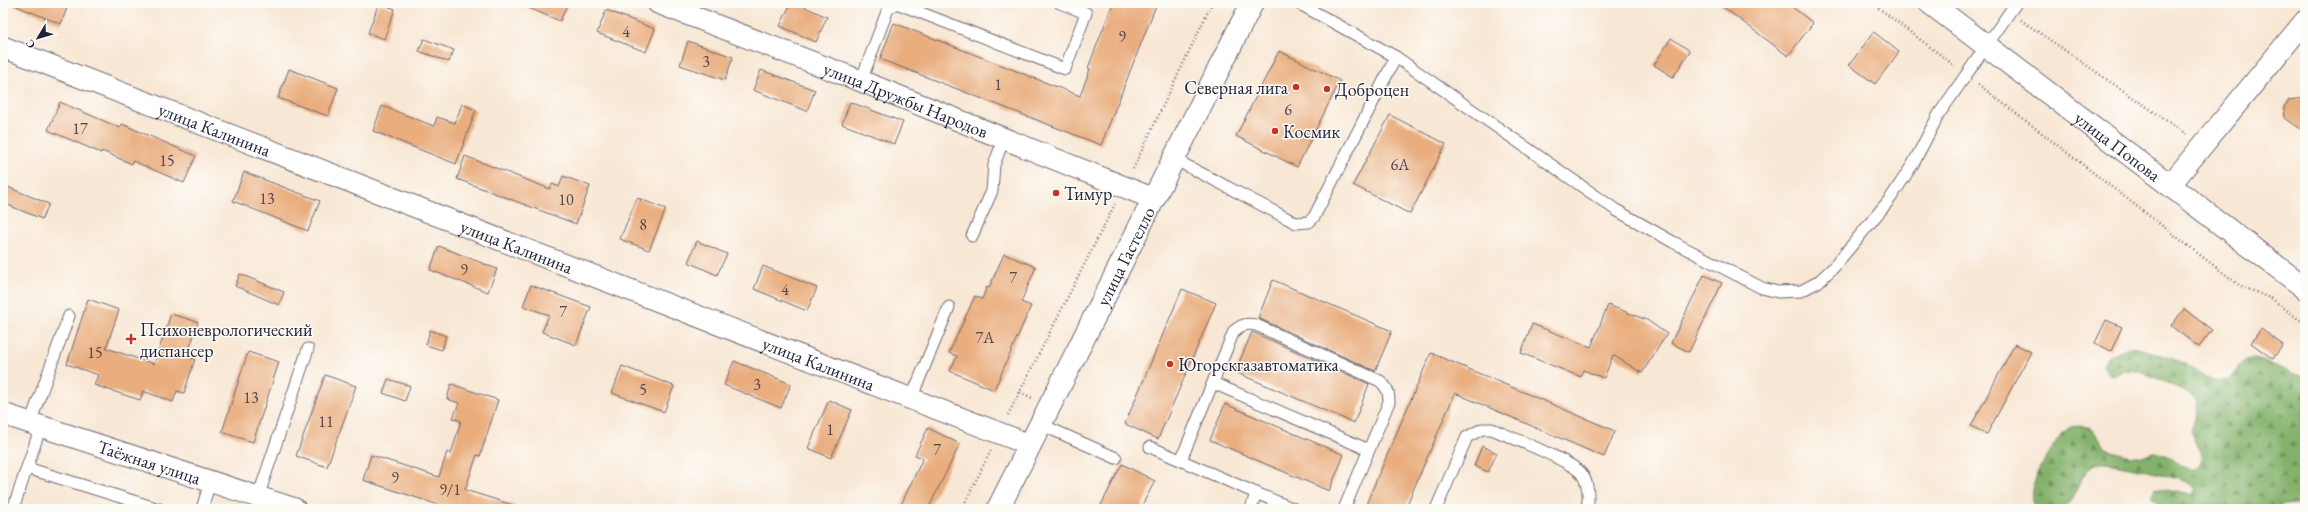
<svg xmlns="http://www.w3.org/2000/svg" width="2308" height="512" viewBox="0 0 2308 512" font-family="'EB Garamond',serif">
<style>
.forest{fill:url(#forest-firs);stroke:#536a54}
.building{fill:#e9ad7e}
.lines{fill:none;stroke-linecap:round;stroke-linejoin:round}
.service-casing{stroke:#6d6771;stroke-width:13}
.minor-casing{stroke:#6d6771;stroke-width:23}
.tertiary-casing{stroke:#6d6771;stroke-width:24}
.secondary-casing{stroke:#6d6771;stroke-width:24}
.path{stroke:#6d6771;stroke-width:2.5;stroke-dasharray:1 3;stroke-linecap:butt}
.service{stroke:#fff;stroke-width:11}
.minor{stroke:#fff;stroke-width:21}
.tertiary{stroke:#fff;stroke-width:22}
.secondary{stroke:#fff;stroke-width:22}
.poi-dot{fill:#c8321e;stroke:#fdfcf7;stroke-width:1.5}
.labels{text-anchor:middle;dominant-baseline:central;stroke-width:3;stroke-linejoin:round;paint-order:stroke}
.number-label{font-size:16px;fill:#54454c}
.poi-label{font-size:18px;fill:#22223b;stroke:#fdfcf7;text-anchor:start}
.street-label{font-size:18px;fill:#22223b;stroke:#fdfcf7}
</style>
<defs>
<pattern id="forest-firs" width="22" height="20" patternUnits="userSpaceOnUse"><rect width="22" height="20" fill="#84b26c"/><path d="M5 1l3.5 6h-7zM16 11l3.5 6h-7z" fill="#6c905a"/></pattern>
</defs>
<rect width="100%" height="100%" fill="#fdfcf7"/>
<filter id="ink" filterUnits="userSpaceOnUse"><feTurbulence type="fractalNoise" baseFrequency=".025" numOctaves="2"/><feDisplacementMap in="SourceGraphic" scale="8" xChannelSelector="R" yChannelSelector="G"/><feConvolveMatrix kernelMatrix="1 2 1 2 8 2 1 2 1" color-interpolation-filters="sRGB"/></filter>
<filter id="wash" filterUnits="userSpaceOnUse"><feTurbulence type="fractalNoise" baseFrequency=".012" numOctaves="4" result="noise"/><feDisplacementMap in="SourceGraphic" scale="16" xChannelSelector="R" yChannelSelector="G"/><feGaussianBlur stdDeviation="0.9" result="paint"/><feColorMatrix in="noise" values="0 0 0 0 0 0 0 0 0 0 0 0 0 0 0 0 0 1.4 0 .05"/><feComposite in="paint" operator="in"/></filter>
<g filter="url(#wash)">
<rect width="100%" height="100%" fill="#f8e7d4"/>
<!-- forest -->
<path class="forest" d="M2129 347C2151 350 2173 358 2193 368 2200 372 2205 377 2212 380 2218 382 2223 381 2230 380 2235 374 2238 366 2243 362 2255 351 2289 375 2305 377V503L2284 505 2277 509H2163L2151 496 2155 488 2192 495 2196 489C2194 487 2192 484 2189 483 2180 478 2105 460 2098 463 2077 470 2077 505 2060 509 2054 511 2045 509 2039 509L2032 502C2032 498 2031 493 2032 490 2035 475 2056 436 2069 428 2075 425 2084 426 2091 428 2098 435 2102 446 2111 450 2119 454 2133 457 2142 456 2148 456 2152 452 2159 453 2171 455 2178 466 2190 468 2197 469 2200 463 2202 457L2190 431C2192 422 2200 411 2197 402 2193 392 2137 368 2127 370 2121 371 2117 377 2110 374 2106 372 2104 367 2103 364L2108 356Z"/>
<g id="blocks">
<!-- building -->
<g class="building">
<path d="M9 3H69L61 24Z"/>
<path d="M379 3 395 9 384 39 368 33Z"/>
<path d="M516 3H568L560 21Z"/>
<path d="M791 3H796L827 17 816 42 780 26Z"/>
<path d="M1113 3H1157L1101 145 880 59 894 23 1080 96 1090 69 1088 68Z"/>
<path d="M1718 3H1787L1813 23 1788 56Z"/>
<path d="M606 10 655 29 646 52 597 33Z"/>
<path d="M1874 32 1899 52 1875 84 1849 65Z"/>
<path d="M1671 38 1690 51 1673 77 1654 65Z"/>
<path d="M424 39 454 50 449 62 419 51Z"/>
<path d="M688 41 733 57 725 80 680 65Z"/>
<path d="M1279 51 1340 81 1297 167 1236 136Z"/>
<path d="M289 69 338 88 328 116 278 98Z"/>
<path d="M761 70 815 90 807 111 753 90Z"/>
<path d="M2305 98V132L2285 118 2284 107 2289 100Z"/>
<path d="M60 102 120 128 122 124 196 156 184 183 133 161 132 164 102 151 101 153 48 130Z"/>
<path d="M850 102 903 122 894 144 842 124Z"/>
<path d="M462 104 476 110 456 164 373 131 382 106 434 126 437 117 455 123Z"/>
<path d="M1390 115 1446 144 1410 214 1353 185Z"/>
<path d="M465 156 550 189 552 184 559 187 563 176 590 186 576 224 457 179Z"/>
<path d="M244 172 320 201 308 231 233 201Z"/>
<path d="M3 185 49 204 42 219 3 203Z"/>
<path d="M637 198 666 209 649 250 620 239Z"/>
<path d="M697 241 727 254 717 275 688 262Z"/>
<path d="M439 246 497 269 488 292 430 270Z"/>
<path d="M1004 254 1036 267 1021 302 1031 306 994 390 950 371 957 356 949 353 975 296 982 299 987 287 989 288Z"/>
<path d="M763 266 817 288 807 311 754 289Z"/>
<path d="M240 274 284 292 279 305 235 286Z"/>
<path d="M1704 275 1722 283 1689 352 1671 343Z"/>
<path d="M1273 280 1392 331 1375 371 1258 318Z"/>
<path d="M531 285 591 307 576 345 542 332 549 315 523 306Z"/>
<path d="M1182 289 1216 303 1158 439 1125 424Z"/>
<path d="M88 299 119 310 106 348 154 364 171 314 198 322 187 357 195 359 184 393 177 391 173 402 143 391 140 400 94 385 98 375 67 364Z"/>
<path d="M1608 305 1647 320 1667 334 1642 373 1613 355 1604 378 1583 370 1581 377 1521 353 1532 324 1591 347Z"/>
<path d="M2184 309 2212 330 2199 347 2171 326Z"/>
<path d="M2106 320 2122 327 2111 351 2095 343Z"/>
<path d="M2261 329 2283 345 2273 359 2251 343Z"/>
<path d="M430 330 446 336 442 350 426 345Z"/>
<path d="M1252 332 1369 384 1354 423 1235 372Z"/>
<path d="M2015 344 2031 352 1987 434 1971 426Z"/>
<path d="M248 352 279 362 253 442 222 432Z"/>
<path d="M1431 353 1615 431 1604 457 1455 393 1405 509H1364Z"/>
<path d="M734 361 791 384 781 408 724 385Z"/>
<path d="M622 366 674 386 664 412 612 393Z"/>
<path d="M325 375 356 386 327 467 296 456Z"/>
<path d="M388 379 410 386 405 401 383 393Z"/>
<path d="M451 384 498 400 480 456 477 455 465 490 516 506 515 509H451L363 480 371 455 439 477 447 452 451 454 461 421 453 418 459 403 447 399Z"/>
<path d="M829 400 852 410 831 458 808 448Z"/>
<path d="M1225 404 1344 455 1329 491 1210 440Z"/>
<path d="M928 428 960 444 928 509H899L923 458 915 455Z"/>
<path d="M1482 446 1497 453 1488 472 1474 466Z"/>
<path d="M1122 464 1155 481 1140 509H1099Z"/>
</g>
</g>
</g>
<g filter="url(#ink)">
<use href="#blocks" fill-opacity="0" stroke="#6d6771" stroke-width="1"/>
<g class="lines">
<defs>
<g id="service">
<path d="M1396 57 1616 210 1673 242 1762 288 1778 292 1801 291 1818 282 1833 268 1890 199 1913 164 1939 114 2016 3"/>
<path d="M861 81 888 9 896 3 1065 69 1086 13 1060 3"/>
<path d="M1174 159 1296 223 1309 222 1314 217 1396 57 1298 3"/>
<path d="M972 236 992 191 994 165 1004 138"/>
<path d="M1213 383 1369 450"/>
<path d="M911 399 949 307"/>
<path d="M30 423 69 316"/>
<path d="M1040 424 1116 458"/>
<path d="M1150 447 1256 493 1251 509"/>
<path d="M1181 460 1234 331C1241 325 1246 323 1256 325L1380 381C1387 387 1389 392 1389 402L1344 509"/>
<path d="M27 468 159 509"/>
<path d="M1256 493 1294 509"/>
<path d="M258 497 308 349"/>
<path d="M13 509 41 426"/>
<path d="M202 509 210 482"/>
<path d="M1436 509 1467 437 1482 429H1492C1510 437 1571 461 1581 473 1589 483 1589 497 1587 509"/>
</g>
<g id="minor">
<path id="s1" d="M658 3 861 81 1154 199"/>
<path id="s2" d="M3 47 1030 445"/>
<path d="M2170 185 2305 21"/>
<path id="s3" d="M3 414 295 509"/>
</g>
<g id="tertiary">
<path id="s4" d="M998 509 1252 3"/>
</g>
<g id="secondary">
<path id="s5" d="M1930 3 2305 288"/>
</g>
</defs>
<!-- service casing -->
<use href="#service" class="service-casing"/>
<!-- minor casing -->
<use href="#minor" class="minor-casing"/>
<!-- tertiary casing -->
<use href="#tertiary" class="tertiary-casing"/>
<!-- secondary casing -->
<use href="#secondary" class="secondary-casing"/>
<!-- path -->
<g class="path">
<path d="M1872 3 1955 66"/>
<path d="M2021 20 2186 134"/>
<path d="M1978 84 2239 285 2272 299 2305 324"/>
<path d="M1133 169 1212 3"/>
<path d="M1020 392 1032 398"/>
<path d="M1008 415 1115 204"/>
<path d="M962 509 991 450"/>
</g>
<!-- service -->
<use href="#service" class="service"/>
<!-- minor -->
<use href="#minor" class="minor"/>
<!-- tertiary -->
<use href="#tertiary" class="tertiary"/>
<!-- secondary -->
<use href="#secondary" class="secondary"/>
</g>
</g>
<!-- markers -->
<g class="poi-dot">
<circle cx="1296" cy="87" r="4"/>
<circle cx="1327" cy="89" r="4"/>
<circle cx="1275" cy="131" r="4"/>
<circle cx="1056" cy="193" r="4"/>
<path d="M129 333h4v4h4v4h-4v4h-4v-4h-4v-4h4z"/>
<circle cx="1170" cy="364" r="4"/>
</g>
<g class="labels">
<!-- number labels -->
<g class="number-label">
<text x="626" y="31">4</text>
<text x="1122" y="36">9</text>
<text x="706" y="61">3</text>
<text x="998" y="84">1</text>
<text x="1288" y="109">6</text>
<text x="80" y="128">17</text>
<text x="167" y="160">15</text>
<text x="1400" y="164">6А</text>
<text x="267" y="198">13</text>
<text x="566" y="199">10</text>
<text x="643" y="224">8</text>
<text x="464" y="269">9</text>
<text x="1013" y="277">7</text>
<text x="785" y="289">4</text>
<text x="563" y="311">7</text>
<text x="985" y="337">7А</text>
<text x="95" y="352">15</text>
<text x="757" y="384">3</text>
<text x="643" y="389">5</text>
<text x="251" y="397">13</text>
<text x="326" y="421">11</text>
<text x="830" y="429">1</text>
<text x="937" y="449">7</text>
<text x="395" y="477">9</text>
<text x="450" y="489">9/1</text>
</g>
<!-- poi labels -->
<g class="poi-label">
<text x="1288" y="87" text-anchor="end">Северная лига</text>
<text x="1335" y="89">Доброцен</text>
<text x="1283" y="131">Космик</text>
<text x="1064" y="193">Тимур</text>
<text x="140" y="329">Психоневрологический<tspan x="140" dy="21">диспансер</tspan></text>
<text x="1178" y="364">Югорскгазавтоматика</text>
</g>
<!-- street labels -->
<g class="street-label">
<text stroke="none"><textPath href="#s1" startOffset="266">улица Дружбы Народов</textPath></text>
<text stroke="none"><textPath href="#s2" startOffset="227">улица Калинина</textPath></text>
<text stroke="none"><textPath href="#s5" startOffset="236">улица Попова</textPath></text>
<text stroke="none"><textPath href="#s2" startOffset="551">улица Калинина</textPath></text>
<text stroke="none"><textPath href="#s4" startOffset="283">улица Гастелло</textPath></text>
<text stroke="none"><textPath href="#s2" startOffset="875">улица Калинина</textPath></text>
<text stroke="none"><textPath href="#s3" startOffset="154">Таёжная улица</textPath></text>
</g>
</g>
<!-- margin -->
<rect width="2308" height="512" fill="none" stroke="#fdfcf7" stroke-width="16"/>
<!-- north arrow -->
<g transform="translate(38 38) rotate(232)" stroke="#fdfcf7" stroke-width="3" paint-order="stroke">
<path d="M0-3L7 15L0 10L-7 15Z" fill="#22223b"/>
<text y="-6" font-size="11" font-weight="bold" text-anchor="middle" fill="#22223b">С</text>
</g>
</svg>
